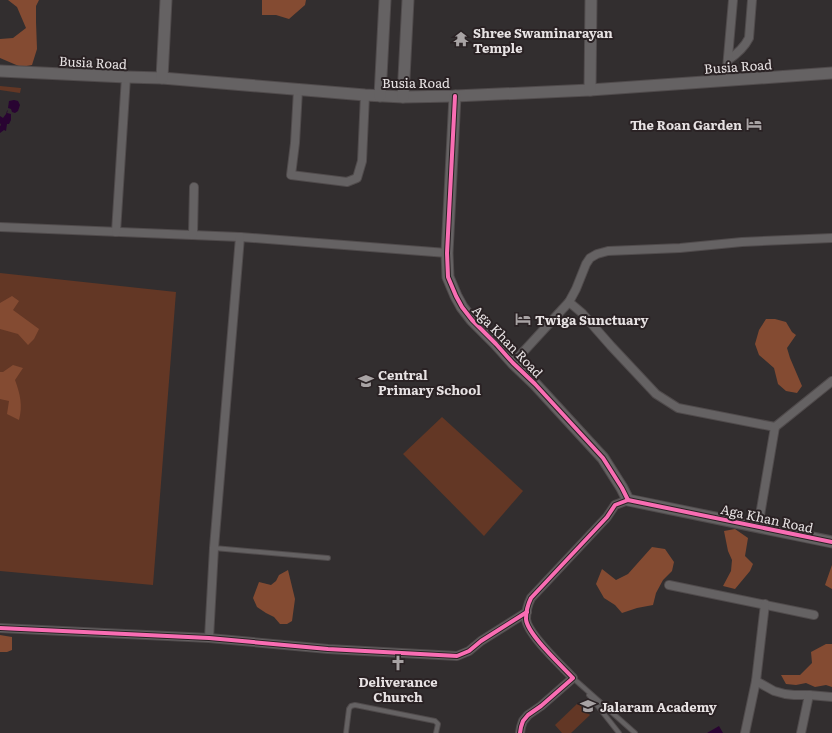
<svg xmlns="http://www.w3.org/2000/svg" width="832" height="733" viewBox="0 0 832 733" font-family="Literata,serif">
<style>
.green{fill:#633725}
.forest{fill:#844b32}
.water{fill:#290432}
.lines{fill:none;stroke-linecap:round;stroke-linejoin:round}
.lane-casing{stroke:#504b4c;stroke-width:6}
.street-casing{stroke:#504b4c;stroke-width:10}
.secondary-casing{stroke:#504b4c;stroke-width:13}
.lane{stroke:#656263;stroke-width:4}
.street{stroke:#656263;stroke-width:8}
.secondary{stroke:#656263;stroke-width:11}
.cycleway-casing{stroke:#2a2224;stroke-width:6}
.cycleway{stroke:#f96db3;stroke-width:4}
.labels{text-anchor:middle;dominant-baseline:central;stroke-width:4;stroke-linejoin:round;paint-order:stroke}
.poi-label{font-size:13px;font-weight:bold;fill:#e7e2e3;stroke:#2a2224;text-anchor:start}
.street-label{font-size:13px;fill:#e7e2e3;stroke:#2a2224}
</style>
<rect width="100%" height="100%" fill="#322e2f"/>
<!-- green -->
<g class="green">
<path d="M0 86 21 88 20 93 0 90Z"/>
<path d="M0 273 176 292 153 585 0 571Z"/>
<path d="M442 417 523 491 484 536 403 454Z"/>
<path d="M578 703 590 715 571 733H562L555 725Z"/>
</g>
<!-- forest -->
<g class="forest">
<path d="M8 0H39L36 6V22L37 49 32 65 21 67 0 58V39L13 38 26 28 17 7Z"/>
<path d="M262 0H306L305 5 289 19 276 15H262Z"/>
<path d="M12 296 19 301 13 310 39 329 34 339 28 345 18 334 0 329V303Z"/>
<path d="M766 319H775L786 322 792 332 796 335 787 348 790 358 802 386 797 393 786 391 778 384 774 368 759 355 755 344 759 330Z"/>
<path d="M13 365 23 368 15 380C20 394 23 405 19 420L7 414 9 401 0 399V372H3Z"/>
<path d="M735 529 748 538 745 556 753 564 750 571 735 589 723 586 731 571 732 560 728 551 724 531Z"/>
<path d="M652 547 665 549 674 562 672 571 663 580 656 593 653 605 637 608 622 613 615 605 604 598 596 584 602 569 616 580 628 574Z"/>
<path d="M832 565V589L825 585Z"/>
<path d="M288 570 295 599 292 621 287 624H280L274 617 266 613 257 607 253 598 259 582 271 585 276 581 279 575Z"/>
<path d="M0 635 12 637V650L7 652H0Z"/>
<path d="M826 644H832V687L826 685 815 687 806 683 796 685 786 684 781 675H800L812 663 811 652Z"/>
</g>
<!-- water -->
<g class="water">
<path d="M14 100 18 101 20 105 18 111 15 113 12 112 11 109 8 108 9 101Z"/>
<path d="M8 110 7 113 11 114V120L9 124H7L6 131 4 130 0 133V126L1 125 0 123V116L3 118 6 114 7 111Z"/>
<path d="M719 726 723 733H707Z"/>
</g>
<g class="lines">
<defs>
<g id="lane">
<path d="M214 548 328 558"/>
<path d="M573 678 635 733"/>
<path d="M589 695 619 733"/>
<path d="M346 733 349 709 351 706 355 705 435 721 438 724 436 733"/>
</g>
<g id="street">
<path d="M728 60C737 54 744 48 749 38L752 0"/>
<path d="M726 80 733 0"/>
<path d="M298 90 295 143 291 175 347 182 357 178 362 161 365 95"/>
<path d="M0 227 240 237 447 253"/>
<path d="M116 232 126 77"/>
<path d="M193 235 194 187"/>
<path d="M569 302 576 289 586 264 590 258 597 254 608 251 680 248 742 242 832 238"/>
<path d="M513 363 569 302 582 313 611 346 656 394 678 408 775 427 832 381"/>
<path d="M758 527 775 427"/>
<path d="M669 585 814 615"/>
<path d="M0 628 209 638 328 649 457 656 469 651 481 641 527 612"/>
<path d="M209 638 214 548 240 237"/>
<path d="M756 681 774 691 785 694 794 695H809L832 697"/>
<path d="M520 733 521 727 523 721 528 715 541 706 573 678C562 666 527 634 526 619 526 612 528 604 531 598L607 517 615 505 628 500"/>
<path d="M745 733 756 681 765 604"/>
<path d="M801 733 809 695"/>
</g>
<g id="secondary">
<path d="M0 71 126 77 162 78 365 95 403 97 455 96 590 90 832 73"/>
<path d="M162 78 166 0"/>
<path d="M590 90 591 0"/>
<path d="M380 96 385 0"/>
<path d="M455 96 447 253 448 277 456 296 462 307 472 320 496 344 513 363 535 384 603 458 622 488 628 500 832 542"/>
<path d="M403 97 408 0"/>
</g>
</defs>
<!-- lane casing -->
<use href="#lane" class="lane-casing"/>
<!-- street casing -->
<use href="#street" class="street-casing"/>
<!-- secondary casing -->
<use href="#secondary" class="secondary-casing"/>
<!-- lane -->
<use href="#lane" class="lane"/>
<!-- street -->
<use href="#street" class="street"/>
<!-- secondary -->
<use href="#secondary" class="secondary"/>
<defs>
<g id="cycleway">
<path d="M455 96 447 253 448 277 456 296 462 307 472 320 496 344 513 363 535 384 603 458 622 488 628 500"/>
<path d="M0 628 209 638 328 649 457 656 469 651 481 641 527 612"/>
<path d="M520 733 521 727 523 721 528 715 541 706 573 678C562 666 527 634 526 619 526 612 528 604 531 598L607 517 615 505 628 500 832 542"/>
</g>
</defs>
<!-- cycleway casing -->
<use href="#cycleway" class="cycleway-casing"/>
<!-- cycleway -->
<use href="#cycleway" class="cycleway"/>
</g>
<!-- icons -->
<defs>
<symbol id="temple-bare" viewBox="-9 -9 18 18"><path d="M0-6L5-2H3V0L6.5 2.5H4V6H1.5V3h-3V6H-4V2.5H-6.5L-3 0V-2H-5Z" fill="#a8a3a4" stroke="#2a2224" stroke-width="2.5" paint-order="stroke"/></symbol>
<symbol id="hotel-bare" viewBox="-9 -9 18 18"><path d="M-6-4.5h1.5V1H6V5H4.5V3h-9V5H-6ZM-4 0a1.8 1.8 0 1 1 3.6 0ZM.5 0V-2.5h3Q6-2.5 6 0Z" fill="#a8a3a4" stroke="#2a2224" stroke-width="2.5" paint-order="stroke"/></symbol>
<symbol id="school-bare" viewBox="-9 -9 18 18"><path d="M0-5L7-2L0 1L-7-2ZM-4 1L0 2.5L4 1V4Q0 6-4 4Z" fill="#a8a3a4" stroke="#2a2224" stroke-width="2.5" paint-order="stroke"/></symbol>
<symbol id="church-bare" viewBox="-9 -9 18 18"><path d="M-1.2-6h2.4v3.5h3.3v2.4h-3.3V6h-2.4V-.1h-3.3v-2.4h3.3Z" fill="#a8a3a4" stroke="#2a2224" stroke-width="2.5" paint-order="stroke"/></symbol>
</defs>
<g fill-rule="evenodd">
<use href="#temple-bare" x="450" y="28" width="22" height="22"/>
<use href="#hotel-bare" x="743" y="113" width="22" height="22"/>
<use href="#hotel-bare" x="512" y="308" width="22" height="22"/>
<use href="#school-bare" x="355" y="370" width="22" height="22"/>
<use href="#church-bare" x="387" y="652" width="22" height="22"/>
<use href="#school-bare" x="577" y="695" width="22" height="22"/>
</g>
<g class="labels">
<!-- poi labels -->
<g class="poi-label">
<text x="473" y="32">Shree Swaminarayan<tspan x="473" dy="15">Temple</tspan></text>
<text x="742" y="124" text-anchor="end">The Roan Garden</text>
<text x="535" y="319">Twiga Sunctuary</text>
<text x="378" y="374">Central<tspan x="378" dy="15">Primary School</tspan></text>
<text x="398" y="681" text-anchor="middle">Deliverance<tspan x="398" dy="15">Church</tspan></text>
<text x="600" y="706">Jalaram Academy</text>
</g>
<!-- street labels -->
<g class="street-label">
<text transform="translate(93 62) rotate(3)">Busia Road</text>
<text transform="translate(738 66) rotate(-4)">Busia Road</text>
<text x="416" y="82">Busia Road</text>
<text transform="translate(508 341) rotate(46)">Aga Khan Road</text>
<text transform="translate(767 518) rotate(12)">Aga Khan Road</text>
</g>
</g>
</svg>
